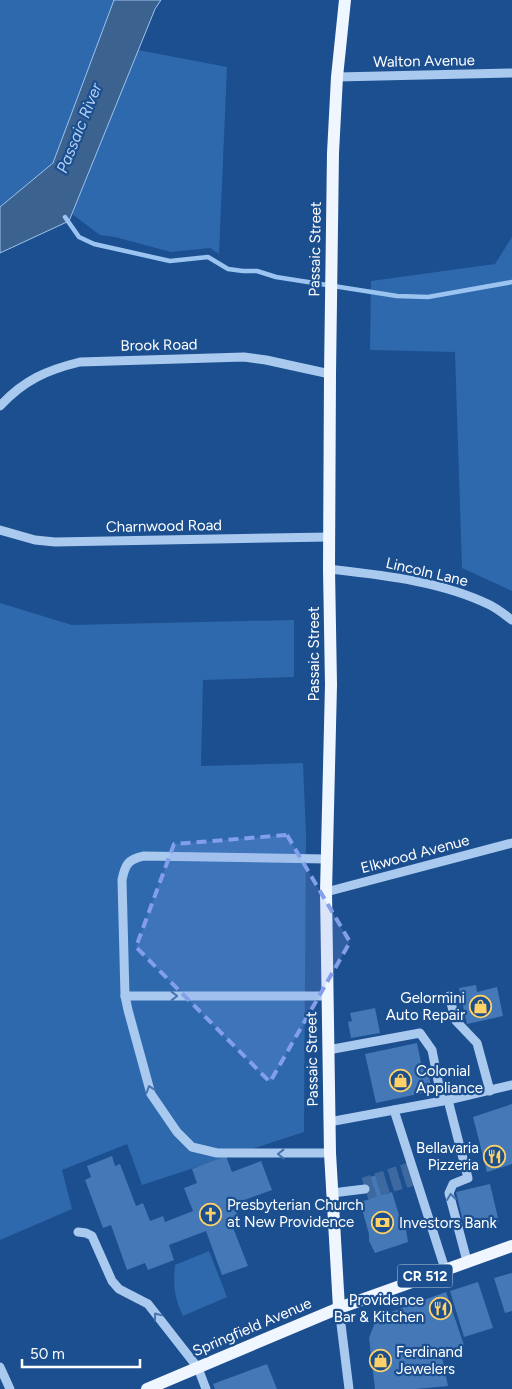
<svg xmlns="http://www.w3.org/2000/svg" width="512" height="1389" viewBox="0 0 512 1389" font-family="Figtree,sans-serif">
<style>
.green{fill:#2e69ad}
.water{fill:#3c6290;stroke:#9cc4f0}
.lines{fill:none;stroke-linecap:round;stroke-linejoin:round}
.stream{stroke:#9cc4f0;stroke-width:4.5}
.building{fill:#4478b7}
.minor-tunnel{stroke:#3d69a0;stroke-width:9;stroke-dasharray:9 4.5;stroke-linecap:butt}
.minor{stroke:#a9c9ee;stroke-width:9}
.major{stroke:#f0f6ff;stroke-width:12}
.oneway{stroke:#4674ac}
.marked{fill:#839eea;fill-opacity:0.2;stroke:#839eea;stroke-width:4;stroke-dasharray:10 6;stroke-linejoin:round}
.labels{text-anchor:middle;dominant-baseline:central;stroke-width:4.5;stroke-linejoin:round;paint-order:stroke}
.shield{fill:#1b4f8f;stroke:#bbcadd;stroke-width:1}
.shield-label{font-size:14px;font-weight:bold;fill:#fff}
.street-label{font-size:15px;fill:#fff;stroke:#1b4f8f}
.poi-label{font-size:15px;fill:#fff;stroke:#1b4f8f;text-anchor:start}
.water-label{font-size:16px;font-style:italic;fill:#b5d3f5;stroke:#1b4f8f}
</style>
<rect width="100%" height="100%" fill="#1b4f8f"/>
<!-- green -->
<g class="green">
<path d="M0 0H114L53 163 0 207Z"/>
<path d="M138 50 227 67 219 254 210 248 171 252 115 237 100 235 72 214Z"/>
<path d="M512 237V591L462 568 455 352 370 350 371 281 495 264Z"/>
<path d="M0 603 72 625 294 620V677L203 680 201 766 303 763 306 833 304 1132 142 1185 127 1144 62 1170 72 1209 0 1240Z"/>
<path d="M209 1251 227 1297 183 1316C174 1297 173 1286 175 1265Z"/>
</g>
<!-- water -->
<path class="water" d="M114 0H161L155 9 69 221 0 253V207L53 163Z"/>
<g class="lines">
<!-- stream -->
<path class="stream" d="M65 217 79 237 94 244 170 261 208 257 228 269 243 271H257L276 277 397 296 428 297 512 282"/>
</g>
<!-- building -->
<g class="building">
<path d="M476 985 477 992 497 987 503 1016 467 1024 459 988Z"/>
<path d="M375 1008 380 1033 351 1038 348 1022 352 1021 350 1013Z"/>
<path d="M417 1043 422 1068 427 1067 432 1091 376 1103 365 1054Z"/>
<path d="M512 1104V1164L487 1172 473 1117Z"/>
<path d="M112 1156 115 1166 120 1164 136 1206 143 1203 150 1221 163 1216 165 1222 193 1211 184 1188 197 1183 192 1169 226 1156 232 1172 261 1161 272 1190 228 1206 230 1211 235 1209 240 1222 232 1225 248 1266 222 1275 206 1231 169 1245 174 1260 148 1270 145 1263 127 1270 111 1225 103 1228 85 1180 91 1177 87 1166Z"/>
<path d="M380 1174 387 1194 392 1192 402 1225 406 1229 408 1242 375 1253 369 1241V1234L360 1202 370 1199 363 1179Z"/>
<path d="M490 1184 499 1222 465 1230 456 1192Z"/>
<path d="M512 1273V1311L505 1313 494 1278Z"/>
<path d="M478 1282 493 1328 464 1337 450 1291Z"/>
<path d="M446 1292 464 1345 441 1352 448 1386 415 1389H375L369 1338 377 1317Z"/>
<path d="M267 1364 277 1389H215L213 1384Z"/>
</g>
<g class="lines">
<!-- minor-tunnel -->
<g class="minor-tunnel">
<path d="M363 1182 412 1166"/>
<path d="M365 1189 415 1173"/>
<path d="M367 1195 417 1180"/>
</g>
<!-- minor -->
<g class="minor">
<path d="M337 77 512 73"/>
<path d="M0 406C24 380 47 370 80 362L244 357 266 360 330 374"/>
<path d="M0 530 35 540 55 542 329 537"/>
<path d="M329 569C382 575 441 581 490 605 498 609 505 615 512 620"/>
<path d="M326 859 144 856C128 859 125 865 122 880L125 996 128 1010 151 1094 177 1132 192 1147 217 1153H330"/>
<path d="M326 892 512 843"/>
<path d="M125 996H327"/>
<path d="M449 996 456 1021 477 1043 490 1091"/>
<path d="M328 1050 420 1033 432 1050 442 1101"/>
<path d="M448 1100 468 1178 453 1184 449 1193 467 1261"/>
<path d="M394 1110 445 1269"/>
<path d="M329 1122 448 1100 512 1085"/>
<path d="M332 1193 365 1189"/>
<path d="M78 1232 86 1233 92 1236 112 1281 119 1289 148 1304 198 1368 206 1389"/>
<path d="M339 1308 349 1389"/>
<path d="M0 1367 10 1389"/>
</g>
<!-- major -->
<g class="major">
<path d="M339 1308 330 1153 326 892 331 685 329 569 330 374 333 153 337 77 345 0"/>
<path d="M147 1389 339 1308 512 1246"/>
</g>
</g>
<!-- one-way arrows -->
<defs><path id="oneway-chevron" d="M-2-3.5L2.5 0L-2 3.5" fill="none" stroke-width="1.6" stroke-linecap="round" stroke-linejoin="round" transform="scale(1.25)"/></defs>
<g class="oneway">
<use href="#oneway-chevron" transform="translate(174 996)"/>
<use href="#oneway-chevron" transform="translate(150 1089) rotate(-109)"/>
<use href="#oneway-chevron" transform="translate(281 1154) rotate(-180)"/>
<use href="#oneway-chevron" transform="translate(451 1197) rotate(-97)"/>
<use href="#oneway-chevron" transform="translate(157 1316) rotate(-127)"/>
</g>
<!-- marked area -->
<path class="marked" d="M287 835 350 942 270 1082 136 947 174 844Z"/>
<!-- icons -->
<defs>
<symbol id="shop-ring" viewBox="-11 -11 22 22"><circle r="9.5" fill="#1b4f8f" stroke="#ffd166" stroke-width="1.5"/><path d="M-5-2.5h2.3a2.7 3.5 0 0 1 5.4 0H5L5.5 6h-11ZM-1.5-2.5h3a1.5 2.3 0 0 0-3 0Z" fill="#ffd166"/></symbol>
<symbol id="restaurant-ring" viewBox="-11 -11 22 22"><circle r="9.5" fill="#1b4f8f" stroke="#ffd166" stroke-width="1.5"/><path d="M-5-6h1v4h1v-4h1v4h1v-4h1v5L-1.5 .5V6h-2V.5L-5-1ZM5-6V6H3V1.5H1.5Q1.5-4 5-6Z" fill="#ffd166"/></symbol>
<symbol id="church-ring" viewBox="-11 -11 22 22"><circle r="9.5" fill="#1b4f8f" stroke="#ffd166" stroke-width="1.5"/><path d="M-1.2-6h2.4v3.5h3.3v2.4h-3.3V6h-2.4V-.1h-3.3v-2.4h3.3Z" fill="#ffd166"/></symbol>
<symbol id="bank-ring" viewBox="-11 -11 22 22"><circle r="9.5" fill="#1b4f8f" stroke="#ffd166" stroke-width="1.5"/><path d="M-6-4H6V4H-6ZM0-2.3a2.3 2.3 0 1 0 0 4.6a2.3 2.3 0 1 0 0-4.6Z" fill="#ffd166"/></symbol>
</defs>
<g fill-rule="evenodd">
<use href="#shop-ring" x="468" y="994" width="25" height="25"/>
<use href="#shop-ring" x="388" y="1068" width="25" height="25"/>
<use href="#restaurant-ring" x="482" y="1144" width="25" height="25"/>
<use href="#church-ring" x="198" y="1202" width="25" height="25"/>
<use href="#bank-ring" x="370" y="1210" width="25" height="25"/>
<use href="#restaurant-ring" x="428" y="1296" width="25" height="25"/>
<use href="#shop-ring" x="368" y="1348" width="25" height="25"/>
</g>
<g class="labels">
<!-- shield labels -->
<rect class="shield" x="397.5" y="1264.5" width="55" height="23" rx="4"/>
<g class="shield-label">
<text x="425" y="1276">CR 512</text>
</g>
<!-- street labels -->
<g class="street-label">
<text transform="translate(424 61) rotate(-1)">Walton Avenue</text>
<text transform="translate(315 249) rotate(-89)">Passaic Street</text>
<text transform="translate(159 345) rotate(-1)">Brook Road</text>
<text transform="translate(164 526) rotate(-1)">Charnwood Road</text>
<text transform="translate(427 572) rotate(13)">Lincoln Lane</text>
<text transform="translate(314 654) rotate(-90)">Passaic Street</text>
<text transform="translate(415 854) rotate(-15)">Elkwood Avenue</text>
<text transform="translate(312 1059) rotate(-91)">Passaic Street</text>
<text transform="translate(252 1327) rotate(-23)">Springfield Avenue</text>
</g>
<!-- poi labels -->
<g class="poi-label">
<text x="465" y="998" text-anchor="end">Gelormini<tspan x="465" dy="17">Auto Repair</tspan></text>
<text x="416" y="1071">Colonial<tspan x="416" dy="17">Appliance</tspan></text>
<text x="479" y="1148" text-anchor="end">Bellavaria<tspan x="479" dy="17">Pizzeria</tspan></text>
<text x="227" y="1205">Presbyterian Church<tspan x="227" dy="17">at New Providence</tspan></text>
<text x="399" y="1223">Investors Bank</text>
<text x="424" y="1300" text-anchor="end">Providence<tspan x="424" dy="17">Bar &amp; Kitchen</tspan></text>
<text x="396" y="1352">Ferdinand<tspan x="396" dy="17">Jewelers</tspan></text>
</g>
<!-- water labels -->
<g class="water-label">
<text transform="translate(79 128) rotate(-68)">Passaic River</text>
</g>
</g>
<!-- scale -->
<path d="M22 1359v8h118v-8" fill="none" stroke="#ffffff" stroke-width="2.5"/>
<text x="30" y="1359" font-size="15" fill="#ffffff" stroke="#1b4f8f" stroke-width="4" paint-order="stroke">50 m</text>
</svg>
